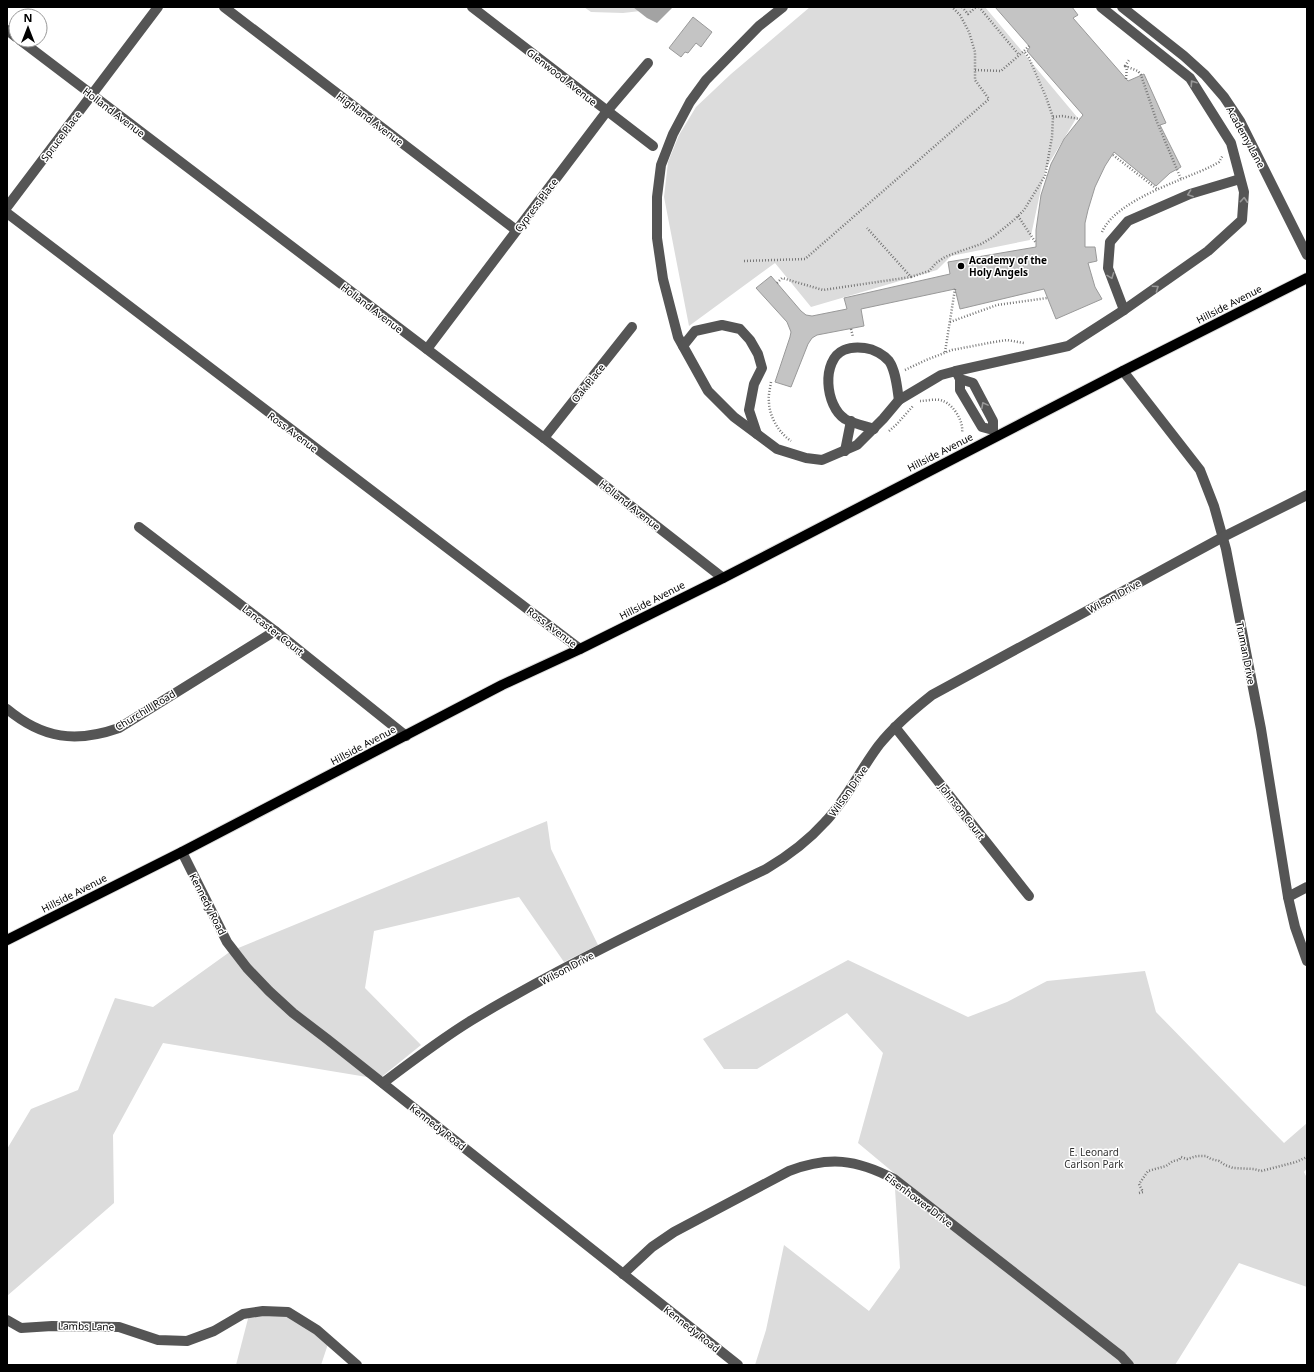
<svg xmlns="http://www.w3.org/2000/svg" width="1314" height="1372" viewBox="0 0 1314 1372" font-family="'Noto Sans',sans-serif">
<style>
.green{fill:#dcdcdc}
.water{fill:#a3a3a3}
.building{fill:#c4c4c4;stroke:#999}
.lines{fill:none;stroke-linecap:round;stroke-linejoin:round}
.major-casing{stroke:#dbdbdb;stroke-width:12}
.path{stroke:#777;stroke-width:2.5;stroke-dasharray:1 2;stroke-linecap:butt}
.minor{stroke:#555;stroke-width:10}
.major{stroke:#000;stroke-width:10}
.oneway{stroke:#999}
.poi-dot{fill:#000;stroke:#fff;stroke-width:1.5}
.labels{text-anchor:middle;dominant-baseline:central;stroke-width:3;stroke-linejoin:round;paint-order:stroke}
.street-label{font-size:10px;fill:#000;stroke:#fff}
.poi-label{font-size:10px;font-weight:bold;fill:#000;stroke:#fff;text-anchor:start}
.park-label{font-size:10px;fill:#333;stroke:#fff}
</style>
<rect width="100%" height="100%" fill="#fff"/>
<!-- green -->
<g class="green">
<path d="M584 7H675L623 13 591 12Z"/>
<path d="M810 7H969L972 9 975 7H985L1077 117 1045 170 1030 240 951 256 937 270 811 307 775 263 689 326 664 197 668 162 679 135 696 107 731 74Z"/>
<path d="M547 821 551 849 598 945 564 962 519 897 374 931 365 988 421 1045 379 1079 163 1043 113 1135 114 1203 7 1296V1149L31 1109 78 1090 115 998 153 1007 231 951Z"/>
<path d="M848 960 968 1017 1007 1002 1047 981 1145 971 1156 1012 1284 1143 1307 1123V1168L1304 1172 1307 1178V1287L1239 1263 1175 1365H755L766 1330 784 1245 869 1311 900 1268 894 1173 858 1143 883 1053 847 1013 757 1069H724L703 1039Z"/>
<path d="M250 1311 291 1312 328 1344 321 1365H236Z"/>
</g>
<!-- water -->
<path class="water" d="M633 7H673L657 23 647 18Z"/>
<!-- building -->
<g class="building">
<path d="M995 7H1072L1078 15 1073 18 1128 81 1144 74 1166 123 1160 125 1181 167 1170 173 1156 186 1114 152 1105 166 1095 187 1088 210 1085 223V247H1095L1097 261 1088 263 1095 287 1102 299 1056 319 1044 289 960 309 955 289 861 309 864 326 817 335 812 338 808 344 791 387 775 382 790 337 791 332 787 322 756 288 771 276 801 311 806 315 812 316 847 309 844 298 950 274 948 262 1036 247V230L1041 195 1051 164 1064 139 1083 115 1027 51 1030 47Z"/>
<path d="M693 17 712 32 701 47 696 43 688 53 685 52 681 57 669 48Z"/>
</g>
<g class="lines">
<defs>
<path id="major" d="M7 940 182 852 502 685 580 649 723 578 1123 371 1307 278"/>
</defs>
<!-- major casing -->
<use href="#major" class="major-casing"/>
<!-- path -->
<g class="path">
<path d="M962 7 968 14 976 7"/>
<path d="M979 7 1019 55"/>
<path d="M1125 66 1138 71 1141 75 1157 122 1181 179"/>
<path d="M975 70 1001 71 1024 51"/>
<path d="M1126 79 1127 66H1125L1129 60"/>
<path d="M1053 117 1062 116 1080 119"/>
<path d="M1113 155 1157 189"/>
<path d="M1018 216 1036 243"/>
<path d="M1102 232C1116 200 1181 181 1212 166L1219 162 1223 155"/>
<path d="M744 261 805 259 989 99 975 80V52L969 32 960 15 952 7"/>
<path d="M911 277 929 271 936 263 945 257 958 252 981 244 993 237 1014 220 1024 210 1045 176 1052 137 1053 117 1046 97 1029 58 1024 51 1029 46"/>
<path d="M777 283 782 278 823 290 911 277 867 228"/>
<path d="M950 322 997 305 1047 298"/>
<path d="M851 329 853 337"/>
<path d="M945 352 955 289"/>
<path d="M905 370 926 360 952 350 994 342 1007 340 1024 343"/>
<path d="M771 382C770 389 768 396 769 402 769 416 779 433 791 441"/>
<path d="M920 401C927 401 937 398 943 401 954 405 964 422 962 433"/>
<path d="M889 431 897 424 913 406"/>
<path d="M1139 1193 1143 1192 1139 1184 1148 1171 1166 1166 1173 1161 1179 1160 1181 1157 1187 1159 1197 1156H1206L1211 1159 1219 1161 1225 1165 1233 1168 1254 1169 1261 1171 1296 1162 1307 1157"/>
</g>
<!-- minor -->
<g class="minor">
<path d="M224 7 516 230"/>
<path d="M472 7 653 146"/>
<path d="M783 7 759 26 706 80 690 102 673 134 661 165 657 197V238L663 279 678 337 708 391 734 417 777 449 806 458 822 460 857 445 883 419 899 400 941 375 956 371 960 379V390L982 427 993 430V421L973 383 960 379"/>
<path d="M1122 7 1184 56 1205 75 1224 97 1240 121 1307 255"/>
<path d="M7 30 16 37"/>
<path d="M20 40 544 438 723 578"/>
<path d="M7 207 158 7"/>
<path d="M7 213 580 649"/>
<path d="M1124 310 1108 268 1110 242 1128 221 1190 194 1240 179"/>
<path d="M683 346 695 331 722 325 740 329 750 340 758 354 762 368 754 384 749 410 757 434"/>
<path d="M427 349 607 111 648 63"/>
<path d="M956 371 1068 346 1124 310 1208 251 1242 220 1244 192 1231 143 1190 78 1101 7"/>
<path d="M1123 371 1200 470 1214 506 1226 549 1261 729 1288 897 1295 927 1307 961"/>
<path d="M874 429C865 426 854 424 845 419 825 406 821 360 844 350 851 347 858 347 865 348 874 349 884 355 889 361 896 371 897 388 899 400"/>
<path d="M544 438 632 327"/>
<path d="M845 451 851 421"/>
<path d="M139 527 275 631 406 736"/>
<path d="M7 709C43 739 76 743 119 728L275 631"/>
<path d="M895 727 1029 896"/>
<path d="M182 852 227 942 247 968 269 991 293 1013 327 1039 738 1365"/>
<path d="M1288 897 1307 887"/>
<path d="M383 1083C412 1061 441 1039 472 1020 565 964 667 916 766 869 788 856 808 841 825 822 847 799 860 770 879 745 895 725 913 710 932 695L1223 537 1307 495"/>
<path d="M623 1274 652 1247 674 1232 789 1171C829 1156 856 1159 894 1179L1121 1356 1129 1365"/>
<path d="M7 1320 21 1328 52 1326 119 1327 158 1340 187 1341 214 1331 243 1314 263 1311 288 1312 317 1330 357 1365"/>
</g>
<!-- major -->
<use href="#major" class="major"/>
</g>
<!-- one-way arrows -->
<defs><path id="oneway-chevron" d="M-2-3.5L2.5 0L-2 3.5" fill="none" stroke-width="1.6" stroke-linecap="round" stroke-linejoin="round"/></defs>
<g class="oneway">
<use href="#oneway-chevron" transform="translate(1193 83) rotate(-124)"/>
<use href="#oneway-chevron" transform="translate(1190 194) rotate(160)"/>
<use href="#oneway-chevron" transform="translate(1244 200) rotate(-86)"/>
<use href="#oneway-chevron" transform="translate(1111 276) rotate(69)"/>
<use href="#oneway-chevron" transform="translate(1156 288) rotate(-35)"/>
<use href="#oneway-chevron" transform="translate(984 405) rotate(-118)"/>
</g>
<!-- markers -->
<circle class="poi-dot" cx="961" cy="266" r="4"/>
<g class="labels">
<!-- street labels -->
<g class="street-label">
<text transform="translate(562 77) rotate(38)">Glenwood Avenue</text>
<text transform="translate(114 112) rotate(37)">Holland Avenue</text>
<text transform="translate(370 119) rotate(37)">Highland Avenue</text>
<text transform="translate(61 136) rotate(-53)">Spruce Place</text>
<text transform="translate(1246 137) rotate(61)">Academy Lane</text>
<text transform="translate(536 205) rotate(-53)">Cypress Place</text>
<text transform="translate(1229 304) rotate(-27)">Hillside Avenue</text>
<text transform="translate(372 308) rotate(37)">Holland Avenue</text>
<text transform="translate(588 383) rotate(-51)">Oak Place</text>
<text transform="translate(293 432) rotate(37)">Ross Avenue</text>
<text transform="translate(940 452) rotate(-27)">Hillside Avenue</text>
<text transform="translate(630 505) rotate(38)">Holland Avenue</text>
<text transform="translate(1114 596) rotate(-29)">Wilson Drive</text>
<text transform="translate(652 600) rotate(-27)">Hillside Avenue</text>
<text transform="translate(552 627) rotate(37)">Ross Avenue</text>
<text transform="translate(273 630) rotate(38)">Lancaster Court</text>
<text transform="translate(1246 653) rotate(79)">Truman Drive</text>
<text transform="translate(145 710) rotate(-31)">Churchill Road</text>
<text transform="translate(363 745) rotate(-28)">Hillside Avenue</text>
<text transform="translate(848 791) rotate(-55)">Wilson Drive</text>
<text transform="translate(962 811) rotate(52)">Johnson Court</text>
<text transform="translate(74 893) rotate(-27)">Hillside Avenue</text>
<text transform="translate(208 904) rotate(63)">Kennedy Road</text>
<text transform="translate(567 968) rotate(-28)">Wilson Drive</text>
<text transform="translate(438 1127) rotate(38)">Kennedy Road</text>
<text transform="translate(919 1200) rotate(37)">Eisenhower Drive</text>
<text transform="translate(86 1326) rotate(1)">Lambs Lane</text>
<text transform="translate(692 1329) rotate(38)">Kennedy Road</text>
</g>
<!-- poi labels -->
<g class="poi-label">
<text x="969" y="260">Academy of the<tspan x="969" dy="12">Holy Angels</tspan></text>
</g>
<!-- park labels -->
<g class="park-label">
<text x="1094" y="1152">E. Leonard<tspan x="1094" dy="12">Carlson Park</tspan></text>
</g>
</g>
<!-- border -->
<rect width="1314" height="1372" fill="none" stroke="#000000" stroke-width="16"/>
<!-- north arrow -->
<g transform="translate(28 28)"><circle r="19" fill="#ffffff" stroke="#999999"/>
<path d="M0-3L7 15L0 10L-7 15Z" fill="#000000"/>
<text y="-6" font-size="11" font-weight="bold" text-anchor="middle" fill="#000000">N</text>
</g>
</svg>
